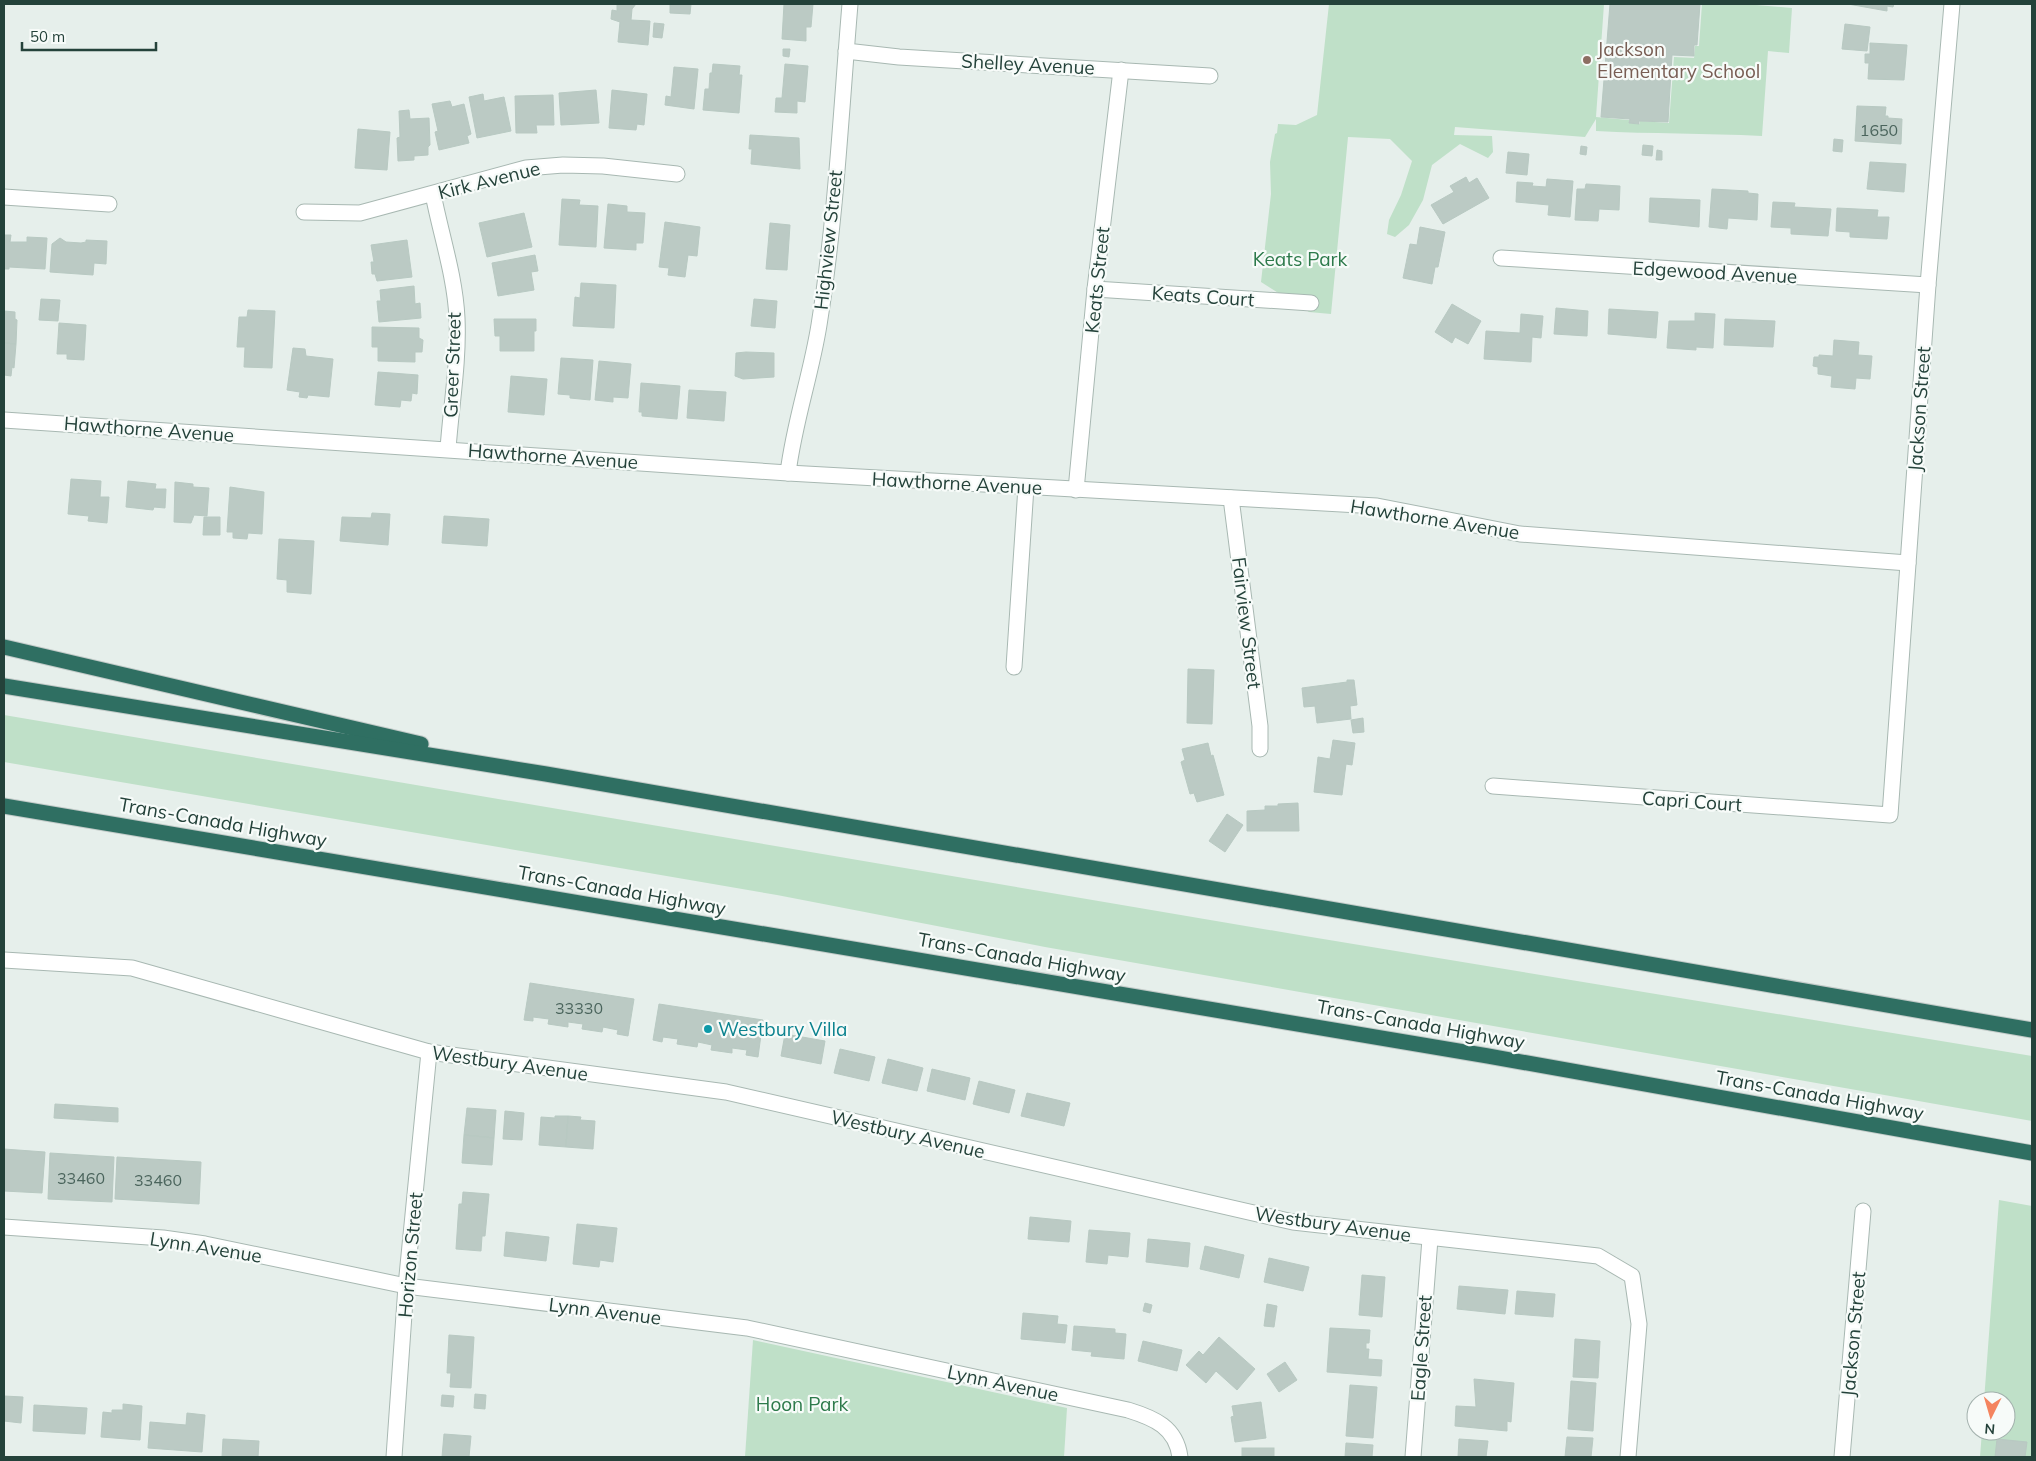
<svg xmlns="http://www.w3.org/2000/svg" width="2036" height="1461" viewBox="0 0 2036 1461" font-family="Mulish,sans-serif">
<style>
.green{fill:#bfe0c8}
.building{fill:#bbcac4;stroke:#b8c9c2}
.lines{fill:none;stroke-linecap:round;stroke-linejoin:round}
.minor-casing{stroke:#a8b8b2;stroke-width:17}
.motorway-casing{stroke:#c2cac8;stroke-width:17}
.minor{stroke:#fff;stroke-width:15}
.motorway{stroke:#2f6f62;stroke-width:15}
.education-dot{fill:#8d6e63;stroke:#f7fbf9;stroke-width:2}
.culture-dot{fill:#0f9aa8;stroke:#f7fbf9;stroke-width:2}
.labels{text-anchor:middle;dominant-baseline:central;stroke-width:4.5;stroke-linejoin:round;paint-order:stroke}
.number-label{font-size:16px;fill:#4a645c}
.education-label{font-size:19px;fill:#785e54;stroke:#f7fbf9;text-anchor:start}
.street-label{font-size:19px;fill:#24423a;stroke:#f7fbf9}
.park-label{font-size:19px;fill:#2d7a4b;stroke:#f7fbf9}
.culture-label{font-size:19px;fill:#0d838f;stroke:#f7fbf9;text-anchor:start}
</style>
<rect width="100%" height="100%" fill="#e6efeb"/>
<!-- green -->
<g class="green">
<path d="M1329 4H1604L1596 117 1629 120V123L1640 124V121L1669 123 1674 57 1694 58 1695 46H1699L1702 4H1744L1792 8 1789 53 1768 51 1762 136C1706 133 1651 134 1596 131V119L1585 137 1455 127 1454 135 1492 136 1493 152 1488 158 1460 144 1432 165 1423 200 1409 225 1395 237 1387 234 1389 220 1401 195 1412 161 1390 139 1348 137 1331 314 1309 312 1261 282 1271 194 1270 162 1275 134 1277 133 1278 124 1296 125 1317 115Z"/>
<path d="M4 715 1305 936 2032 1056V1121L1045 947 777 895 4 762Z"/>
<path d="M1999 1200 2032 1206V1457H1980L1982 1431H2006V1401H1984Z"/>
<path d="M753 1340 1067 1408 1064 1457H745Z"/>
</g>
<!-- building -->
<g class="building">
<path d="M617 4H636L632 9 631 20 650 21 648 45 618 42 620 22 611 19 612 10 617 11Z"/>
<path d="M670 4H691L690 14 670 13Z"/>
<path d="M784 4H813L811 27H806V41L782 39Z"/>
<path d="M1610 4H1700L1697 45H1694V56L1672 55 1668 122 1639 121V124L1629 123 1630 119 1601 117Z"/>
<path d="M1848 4H1894L1893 7 1887 6V11Z"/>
<path d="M654 23 664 24 662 38 653 37Z"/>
<path d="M1845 24 1870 27 1867 51 1842 49Z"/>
<path d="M1870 43 1907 45 1904 80 1868 79 1869 63H1865V54H1870Z"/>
<path d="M783 49H790L789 57 783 56Z"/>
<path d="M713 64 740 66 739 75H742L739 113 703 110 705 89H709L710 73H712Z"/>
<path d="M785 64 808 66 805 102 797 101V113L775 112 776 98H782Z"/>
<path d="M674 67 698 69 694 109 665 105 666 96 671 97Z"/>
<path d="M596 90 599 123 561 125 559 93Z"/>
<path d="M612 90 647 94 644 125 637 124 636 130 609 128Z"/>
<path d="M483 94 484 101 504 97 511 131 477 138 469 97Z"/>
<path d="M553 95 554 125H536L537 133H516L515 96Z"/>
<path d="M450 101 452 107 464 104 471 134 467 136 469 143 439 150 435 132 438 131 432 104Z"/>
<path d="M1857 106 1886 107 1885 116H1888V118L1902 119 1901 144 1855 141Z"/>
<path d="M409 110 410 119 429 118 430 145 428 147V155L414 156V160L398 161 397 138 400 137 399 111Z"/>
<path d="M358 129 390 132 387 170 355 168Z"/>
<path d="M750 135 799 138 800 169 751 164 752 149H749Z"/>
<path d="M1834 139 1843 140 1842 152 1833 151Z"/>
<path d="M1643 145 1653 146 1652 156 1642 155Z"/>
<path d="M1581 146 1587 147 1586 155 1580 154Z"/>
<path d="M1657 150 1662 151V160H1656Z"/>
<path d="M1508 152 1529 154 1527 175 1506 173Z"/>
<path d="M1870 162 1906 164 1904 192 1867 189Z"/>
<path d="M1466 177 1469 183 1477 178 1489 198 1443 224 1431 205 1454 192 1450 186Z"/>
<path d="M1547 179 1573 181 1570 217 1548 215 1549 205 1516 202 1517 182 1533 183 1532 186 1546 187Z"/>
<path d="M1586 184 1620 186 1619 210 1599 209 1598 221 1575 220 1577 189H1585Z"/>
<path d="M1712 189 1748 191V193L1758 194 1757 220 1728 218 1727 229 1709 227Z"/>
<path d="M1650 198 1700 200 1699 227 1649 222Z"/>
<path d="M562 199 580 200 579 205 598 206 596 247 559 245Z"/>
<path d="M1773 202 1795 203 1794 207 1831 209 1828 236 1791 234V228L1771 227Z"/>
<path d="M608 204 627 206V212L645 213 643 243H636V250L604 248Z"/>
<path d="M1837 208 1878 210 1877 217H1889L1887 239 1850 237V232L1836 231Z"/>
<path d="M524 213 532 247 487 257 479 223Z"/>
<path d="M665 222 700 227 697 256 688 255 685 277 668 275 669 268 659 267Z"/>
<path d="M770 223 790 225 787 270 766 269Z"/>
<path d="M1420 227 1445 232 1438 267H1435L1432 284 1403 278 1410 244 1417 245Z"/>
<path d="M4 235H11L10 242H27V237L47 238 45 269 9 267V269H4Z"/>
<path d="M60 238 66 242 81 243 86 242V240L107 241 106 264 94 263 93 275 50 272 52 244Z"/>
<path d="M407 240 412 277 377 281 375 274H372L371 262H374L371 245Z"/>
<path d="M535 255 538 271 531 272 534 290 498 296 492 263Z"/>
<path d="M581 283 616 285 614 328 573 326 575 297 580 298Z"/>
<path d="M414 286 415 304 420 303 421 318 379 322 377 301H381L380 290Z"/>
<path d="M41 299 60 300 58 321 39 320Z"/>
<path d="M754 299 777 301 775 328 751 326Z"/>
<path d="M1452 304 1481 321 1468 344 1455 337 1452 343 1435 332Z"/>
<path d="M1556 308 1588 311 1587 336 1554 334Z"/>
<path d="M1609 309 1658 312 1656 338 1608 334Z"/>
<path d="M248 310 275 311 272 368 244 367 245 347H237L239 317H247Z"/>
<path d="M4 311 15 312V319L17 320 16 344 4 343Z"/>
<path d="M1695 313 1715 314 1713 348 1696 347V350L1667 348 1669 321H1695Z"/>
<path d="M1521 314 1543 316 1541 338 1532 337 1531 362 1484 359 1486 331 1520 333Z"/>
<path d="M494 319H536V331H534V351H500V336H495Z"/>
<path d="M1725 319 1775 321 1773 347 1724 345Z"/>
<path d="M59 323 86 325 84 360 67 359V354H57Z"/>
<path d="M372 327 419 328V338L423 340 422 352H415V362L378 361V347H372Z"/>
<path d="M1834 340 1859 342 1858 355 1872 356 1870 379 1856 378 1855 389 1831 387 1832 376 1818 374V367L1813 366 1814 357H1819V355L1833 356Z"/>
<path d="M4 343 16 344 14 368 12 367 11 376 4 375Z"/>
<path d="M293 348 305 349 306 356 333 359 329 397 308 395 307 398 299 397 300 392 287 390Z"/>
<path d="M746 352 774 353V377L743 379 735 376 736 353Z"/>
<path d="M561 358 593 360 590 400 570 398V395L558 394Z"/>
<path d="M599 361 631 364 628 398 613 397V402L595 400Z"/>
<path d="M378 372 418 375 417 394 412 393 411 401 401 400 400 407 375 405Z"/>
<path d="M511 376 547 379 544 415 508 412Z"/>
<path d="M641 383 680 386 677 419 642 416V412H639Z"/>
<path d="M689 390 726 392 724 421 687 418Z"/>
<path d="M71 479 101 481 100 497H109L107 523 88 521 89 516 68 514Z"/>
<path d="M128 481 156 484 155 489H166L165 508 154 507 153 510 126 507Z"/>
<path d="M175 482 193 484V487L209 488 207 516 194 515 191 523 174 522Z"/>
<path d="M230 487 264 492 262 534 248 533 247 539 233 538V532H227Z"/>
<path d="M372 513 390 514 388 545 340 541 342 517 371 518Z"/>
<path d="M444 516 489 519 487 546 442 543Z"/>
<path d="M204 517H220V535H203Z"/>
<path d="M279 539 314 541 311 594 287 592V580L277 579Z"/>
<path d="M1188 669 1214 670 1212 724 1187 723Z"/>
<path d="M1347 680H1354L1357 705 1350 706 1351 719 1317 723 1315 706 1304 707 1302 688 1347 682Z"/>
<path d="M1363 718 1364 732 1353 733 1351 720Z"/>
<path d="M1333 740 1355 743 1352 765 1346 764 1342 795 1314 792 1318 757 1330 759Z"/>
<path d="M1208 743 1211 756 1213 755 1224 795 1197 802 1194 793 1190 794 1181 762 1185 760 1182 749Z"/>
<path d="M1298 803 1299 831H1247V811L1265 810V806H1278V804Z"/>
<path d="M1227 814 1243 825 1225 852 1209 841Z"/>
<path d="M530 983 634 999 628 1036 617 1034 618 1030 603 1027 602 1032 582 1029 583 1024 568 1022V1027L548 1024 549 1019 533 1017V1021L524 1020Z"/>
<path d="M659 1004 763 1020 758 1057 746 1055 747 1050 732 1048V1053L711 1050 712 1045 698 1042 697 1047 677 1044 678 1039 663 1037 662 1042 653 1040Z"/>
<path d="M785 1034 825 1041 821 1064 781 1056Z"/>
<path d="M840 1049 875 1057 869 1081 834 1073Z"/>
<path d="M888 1059 923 1068 917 1091 882 1083Z"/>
<path d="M932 1069 970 1078 965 1100 927 1091Z"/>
<path d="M979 1081 1015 1090 1009 1113 973 1104Z"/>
<path d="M1027 1093 1070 1103 1064 1126 1021 1116Z"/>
<path d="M55 1104 118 1108V1122L54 1118Z"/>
<path d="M467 1108 496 1110 494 1138 464 1135Z"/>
<path d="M505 1111 524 1113 522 1140 503 1139Z"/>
<path d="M555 1116H568L566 1147 539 1145 541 1117 555 1118Z"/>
<path d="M568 1116 581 1117 580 1120 595 1121 593 1149 566 1147Z"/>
<path d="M464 1135 494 1138 492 1165 462 1163Z"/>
<path d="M4 1149 45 1152 42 1193 4 1191Z"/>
<path d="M50 1153 114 1157 112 1202 48 1199Z"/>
<path d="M117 1157 201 1162 199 1204 115 1199Z"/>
<path d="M463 1192 489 1194 485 1236H482L481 1251 456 1249 459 1204H462Z"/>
<path d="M1030 1217 1071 1221 1069 1242 1028 1239Z"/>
<path d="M577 1224 617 1228 613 1262 600 1260 599 1267 573 1264Z"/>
<path d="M1089 1230 1130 1233 1128 1257 1108 1255 1107 1264 1086 1262Z"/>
<path d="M506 1232 549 1237 546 1261 504 1256Z"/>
<path d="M1148 1239 1190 1243 1188 1267 1146 1262Z"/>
<path d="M1205 1246 1244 1255 1239 1278 1200 1269Z"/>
<path d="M1269 1258 1309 1267 1303 1291 1264 1282Z"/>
<path d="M1362 1275 1385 1277 1382 1317 1359 1315Z"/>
<path d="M1459 1286 1508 1290 1505 1314 1457 1309Z"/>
<path d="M1517 1291 1555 1294 1553 1317 1515 1314Z"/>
<path d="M1145 1303 1152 1305 1150 1313 1143 1311Z"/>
<path d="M1267 1304 1277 1306 1274 1327 1264 1326Z"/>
<path d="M1023 1313 1058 1316 1057 1324 1067 1325 1065 1343 1021 1339Z"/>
<path d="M1074 1326 1115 1329V1333L1126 1334 1124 1359 1091 1356 1092 1352 1072 1350Z"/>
<path d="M1330 1328 1370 1330 1369 1343H1366V1349H1369L1368 1359 1382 1360 1381 1376 1327 1372Z"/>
<path d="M449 1335 474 1337 471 1388 450 1387 451 1373H447Z"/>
<path d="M1219 1337 1255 1369 1237 1390 1216 1371 1206 1383 1186 1365 1199 1351 1203 1355Z"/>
<path d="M1575 1339 1600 1341 1598 1378 1573 1377Z"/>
<path d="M1143 1341 1182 1350 1177 1371 1138 1361Z"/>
<path d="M1285 1362 1297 1380 1279 1392 1267 1374Z"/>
<path d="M1474 1379 1514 1383 1511 1422 1507 1421V1431L1455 1426 1456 1406 1476 1407Z"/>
<path d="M1571 1381 1596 1383 1593 1431 1568 1429Z"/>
<path d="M1350 1385 1377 1387 1373 1438 1346 1436Z"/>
<path d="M475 1394 486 1395 485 1409 474 1408Z"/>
<path d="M442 1395 454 1396 453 1407 441 1406Z"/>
<path d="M4 1396 23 1397 21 1423 4 1421Z"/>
<path d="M1261 1402 1266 1438 1235 1442 1231 1417 1234 1416 1232 1406Z"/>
<path d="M123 1404 142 1406 140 1440 101 1437 103 1412 112 1413V1410H123Z"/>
<path d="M34 1405 87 1408 85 1434 33 1431Z"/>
<path d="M187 1413 205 1415 202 1452 148 1448 150 1422 186 1425Z"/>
<path d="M444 1434 471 1436 469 1457H442Z"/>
<path d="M1567 1437 1593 1438 1591 1457H1565Z"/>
<path d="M223 1439 259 1441 258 1457H222Z"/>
<path d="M1459 1439 1488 1441 1486 1457H1458Z"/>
<path d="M1997 1439 2027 1442 2025 1457H1995Z"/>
<path d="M1346 1443 1373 1445 1372 1457H1345Z"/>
<rect x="1242" y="1448" width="32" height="9"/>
</g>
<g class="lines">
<defs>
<g id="minor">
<path d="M846 51 899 57 1210 76"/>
<path d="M433 194C441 235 455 276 457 318 459 362 451 406 448 449"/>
<path d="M4 197 109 204"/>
<path d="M304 212 360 213 526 168 563 165 603 166 677 174"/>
<path d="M1501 258 1928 285"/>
<path d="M1095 289 1311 303"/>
<path d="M4 420 788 473 1377 506 1520 534 1908 563"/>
<path d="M788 473C794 423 811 375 819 325 836 219 841 111 850 4"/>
<path d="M1076 490 1095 289 1121 70"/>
<path d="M1231 498 1260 726V749"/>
<path d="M1014 667 1026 487"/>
<path d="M1493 786 1890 815 1928 285 1952 4"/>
<path d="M4 960 132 968 429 1052 726 1092 1293 1222 1598 1256 1632 1276 1639 1324 1628 1457"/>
<path d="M4 1227 163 1238 205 1244 406 1286 747 1328 1128 1410C1154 1418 1176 1427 1180 1457"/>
<path d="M394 1457 406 1286 429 1052"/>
<path d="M1413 1457 1430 1239"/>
<path d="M1842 1457 1863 1211"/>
</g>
<g id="motorway">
<path d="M4 647 421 744"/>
<path d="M4 686 546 774 2032 1030"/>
<path d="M4 806 1488 1056 2032 1153"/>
</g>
</defs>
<!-- minor casing -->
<use href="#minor" class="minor-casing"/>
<!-- motorway casing -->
<use href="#motorway" class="motorway-casing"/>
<!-- minor -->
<use href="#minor" class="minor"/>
<!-- motorway -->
<use href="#motorway" class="motorway"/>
</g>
<!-- markers -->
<circle class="education-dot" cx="1587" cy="60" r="5"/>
<circle class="culture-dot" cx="708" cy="1029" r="5"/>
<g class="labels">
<!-- number labels -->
<g class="number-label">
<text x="1879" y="130">1650</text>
<text x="579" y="1008">33330</text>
<text x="81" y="1178">33460</text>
<text x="158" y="1180">33460</text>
</g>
<!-- education labels -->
<g class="education-label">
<text x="1597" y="49">Jackson<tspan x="1597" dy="22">Elementary School</tspan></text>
</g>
<!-- street labels -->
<g class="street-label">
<text transform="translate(1028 64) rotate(3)">Shelley Avenue</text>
<text transform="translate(489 180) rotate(-14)">Kirk Avenue</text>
<text transform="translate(828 240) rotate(-84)">Highview Street</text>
<text transform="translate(1715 272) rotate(3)">Edgewood Avenue</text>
<text transform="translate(1097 280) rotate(-84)">Keats Street</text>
<text transform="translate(1203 296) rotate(4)">Keats Court</text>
<text transform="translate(452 365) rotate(-88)">Greer Street</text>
<text transform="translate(1919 409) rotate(-86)">Jackson Street</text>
<text transform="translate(149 429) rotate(4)">Hawthorne Avenue</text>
<text transform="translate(553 456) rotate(4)">Hawthorne Avenue</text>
<text transform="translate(957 483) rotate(3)">Hawthorne Avenue</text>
<text transform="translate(1435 519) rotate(9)">Hawthorne Avenue</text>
<text transform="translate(1247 623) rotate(83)">Fairview Street</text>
<text transform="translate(1692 801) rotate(4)">Capri Court</text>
<text transform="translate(223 822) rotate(10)">Trans-Canada Highway</text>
<text transform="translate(622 890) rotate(10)">Trans-Canada Highway</text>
<text transform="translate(1022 957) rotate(10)">Trans-Canada Highway</text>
<text transform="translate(1421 1024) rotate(10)">Trans-Canada Highway</text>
<text transform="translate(510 1063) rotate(8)">Westbury Avenue</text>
<text transform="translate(1820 1095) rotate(10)">Trans-Canada Highway</text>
<text transform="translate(908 1134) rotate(13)">Westbury Avenue</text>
<text transform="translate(1333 1224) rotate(8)">Westbury Avenue</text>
<text transform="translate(206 1247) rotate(9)">Lynn Avenue</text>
<text transform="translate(410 1255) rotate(-85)">Horizon Street</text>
<text transform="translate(605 1311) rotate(7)">Lynn Avenue</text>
<text transform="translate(1853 1334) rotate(-85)">Jackson Street</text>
<text transform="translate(1421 1348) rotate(-86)">Eagle Street</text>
<text transform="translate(1003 1383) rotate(12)">Lynn Avenue</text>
</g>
<!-- park labels -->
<g class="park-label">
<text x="1300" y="259">Keats Park</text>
<text x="802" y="1404">Hoon Park</text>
</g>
<!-- culture labels -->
<g class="culture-label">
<text x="718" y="1029">Westbury Villa</text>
</g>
</g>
<!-- border -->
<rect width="2036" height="1461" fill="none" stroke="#24423a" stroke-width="10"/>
<!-- north arrow -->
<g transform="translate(1991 1416) rotate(185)"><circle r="24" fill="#f7fbf9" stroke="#a3b1ad"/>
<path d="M0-4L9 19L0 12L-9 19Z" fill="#f4845f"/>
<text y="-8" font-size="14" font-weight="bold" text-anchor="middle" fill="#24423a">N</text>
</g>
<!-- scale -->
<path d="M22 42v8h134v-8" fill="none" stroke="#24423a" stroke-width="2.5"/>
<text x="30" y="42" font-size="15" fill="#24423a" stroke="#f7fbf9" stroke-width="4" paint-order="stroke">50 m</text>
</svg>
